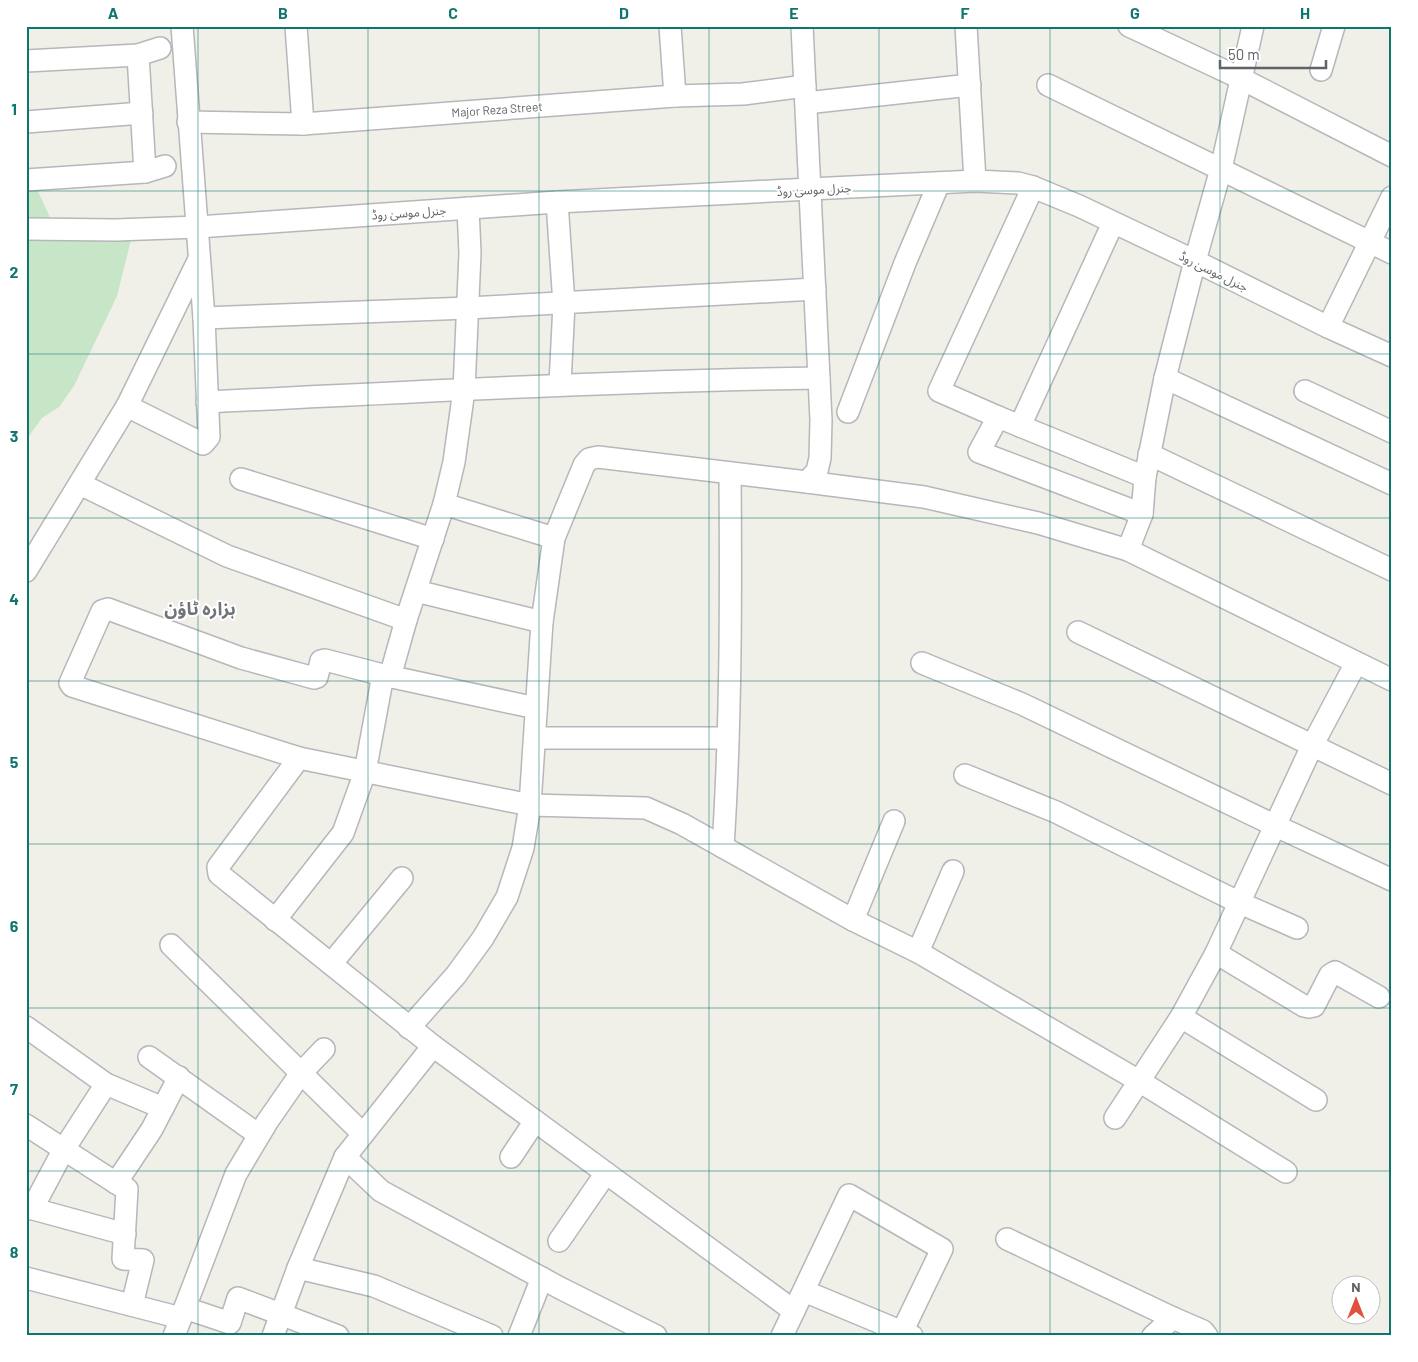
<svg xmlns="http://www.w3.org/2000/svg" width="1418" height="1362" viewBox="0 0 1418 1362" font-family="Barlow,'Noto Sans Arabic',sans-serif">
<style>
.green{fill:#c7e6c8}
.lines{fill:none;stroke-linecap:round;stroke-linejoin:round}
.minor-casing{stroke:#b5b7bb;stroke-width:24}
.minor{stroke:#fff;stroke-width:21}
.grid{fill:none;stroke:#0f766e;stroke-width:1;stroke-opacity:0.55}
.labels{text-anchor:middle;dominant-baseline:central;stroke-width:4;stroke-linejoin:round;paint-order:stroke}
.street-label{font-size:12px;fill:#5f6267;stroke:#fff}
.district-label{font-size:18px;font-weight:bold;fill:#707479;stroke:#fff}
.neatline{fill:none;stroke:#0f766e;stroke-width:2}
.grid-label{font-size:16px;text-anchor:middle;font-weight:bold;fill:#0f766e}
</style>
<rect width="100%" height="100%" fill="#f0efe8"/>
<!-- green -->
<path class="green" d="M36 187 59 237 87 221 135 218 132 236 117 296 74 386 59 407 42 418 26 440V188Z"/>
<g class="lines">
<defs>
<g id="minor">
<path d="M296 26 303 124"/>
<path d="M670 26 675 96"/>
<path d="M966 26 975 181"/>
<path d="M1129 26 1240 78 1392 156"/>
<path d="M138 55 145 172"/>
<path d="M26 61 138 55 160 48"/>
<path d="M1321 70 1334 26"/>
<path d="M1048 85 1392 253"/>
<path d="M806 103 970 85"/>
<path d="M26 122 142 113"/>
<path d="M188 122 303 124 675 96 743 94 805 86"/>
<path d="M26 180 145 172 165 166"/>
<path d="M1033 187 939 391 998 417 1145 477"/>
<path d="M557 202 564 304 560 384"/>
<path d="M26 229 116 230 198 227 557 202 810 189 975 181 1018 183 1033 187 1079 206 1195 261 1328 327 1392 356"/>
<path d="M204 318 468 308 815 289"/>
<path d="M1328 327 1392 197"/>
<path d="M1165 378 1392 484"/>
<path d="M1305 391 1392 432"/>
<path d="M207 402C411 392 615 381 819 378"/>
<path d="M127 406 203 444 209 437 204 318 182 26"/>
<path d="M848 412 905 263 939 183"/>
<path d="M998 417 979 452 1142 514"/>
<path d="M1020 426 1113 223"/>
<path d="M1149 454 1392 570"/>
<path d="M241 479 433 539"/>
<path d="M807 482 924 497 1038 523 1128 550 1392 680"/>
<path d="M80 484 227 556 406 620"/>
<path d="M444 504 554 538"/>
<path d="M1128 550 1142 514 1145 477 1165 378 1195 261 1221 169 1253 26"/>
<path d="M26 571 127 406 199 259"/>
<path d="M416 591 542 622"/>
<path d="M1078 632 1392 784"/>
<path d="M922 663 1022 704 1276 826 1392 880"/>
<path d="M390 677 406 620 444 504 454 462 464 390 470 253 468 208"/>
<path d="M535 738H728"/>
<path d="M299 758 72 686 70 683 102 611 108 609 241 658 314 678 317 677 321 661 325 660 383 675 536 708"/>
<path d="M965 775 1056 812 1240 903 1297 928"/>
<path d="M723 847C731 722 731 598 730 473"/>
<path d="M275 920 343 833 365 772 383 675"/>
<path d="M853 920 894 821"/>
<path d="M171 945 363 1134"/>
<path d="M918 952 953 871"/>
<path d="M1216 953 1304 1006 1309 1007 1314 1006 1330 975 1335 972 1379 997"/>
<path d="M331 964 402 878"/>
<path d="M1181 1017 1316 1100"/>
<path d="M26 1027 106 1084 163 1108"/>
<path d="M409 1028 456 975 483 938 507 897 523 848 530 805 542 622 554 538 584 465 589 459 598 457 807 482 817 471 820 458 821 420 802 26"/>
<path d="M149 1057 259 1135"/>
<path d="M1115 1118 1181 1017 1216 953 1312 746 1356 663"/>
<path d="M26 1125 116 1183"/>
<path d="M345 1157 381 1191 562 1289 656 1336"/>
<path d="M511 1157 535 1121"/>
<path d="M26 1207 125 1234"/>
<path d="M32 1209 64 1149 106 1084"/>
<path d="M1007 1239 1173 1318 1203 1331 1207 1336"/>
<path d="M559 1241 606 1173"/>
<path d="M298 1268 374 1286 492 1336"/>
<path d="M26 1278 181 1318"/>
<path d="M804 1291 912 1336"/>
<path d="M132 1305 143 1260 123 1259 127 1189 116 1183 152 1129 179 1077"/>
<path d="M185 1308 230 1323 238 1298 338 1336"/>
<path d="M794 1311 433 1046 219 874 218 867 299 758 530 805 646 808 682 824 853 920 918 952 1139 1081 1286 1172"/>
<path d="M174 1336 236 1174 267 1122 301 1073 324 1049"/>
<path d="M273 1336 298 1268 345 1157 433 1046"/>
<path d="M519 1336 542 1278"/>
<path d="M782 1336 849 1195 942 1249 902 1332"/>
<path d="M1153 1336 1173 1318"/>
</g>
</defs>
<!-- minor casing -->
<use href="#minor" class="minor-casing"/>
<!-- minor -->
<use href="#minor" class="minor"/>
</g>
<!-- grid -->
<path class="grid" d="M198 26V1336M368 26V1336M539 26V1336M709 26V1336M879 26V1336M1050 26V1336M1220 26V1336M26 191H1392M26 354H1392M26 518H1392M26 681H1392M26 844H1392M26 1008H1392M26 1171H1392"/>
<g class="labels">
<!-- street labels -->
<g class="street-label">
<text transform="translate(497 109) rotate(-4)">Major Reza Street</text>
<text transform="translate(814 189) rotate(-3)">جنرل موسیٰ روڈ</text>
<text transform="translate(409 212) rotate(-4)">جنرل موسیٰ روڈ</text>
<text transform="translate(1214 271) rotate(26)">جنرل موسیٰ روڈ</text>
</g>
<!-- district labels -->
<g class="district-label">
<text x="200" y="608">ہزارہ ٹاؤن</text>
</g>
</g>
<!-- border -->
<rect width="1418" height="1362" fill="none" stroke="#ffffff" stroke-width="55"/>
<!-- north arrow -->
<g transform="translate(1356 1300)"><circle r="24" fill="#ffffff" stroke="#bfc0c2"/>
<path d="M0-4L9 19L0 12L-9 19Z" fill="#df523f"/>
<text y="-8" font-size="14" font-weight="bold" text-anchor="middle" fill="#5f6267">N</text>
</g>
<!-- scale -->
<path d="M1220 60v8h106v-8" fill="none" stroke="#5f6267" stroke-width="2.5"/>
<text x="1228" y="60" font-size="15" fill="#5f6267" stroke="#ffffff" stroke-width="4" paint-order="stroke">50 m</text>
<rect x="28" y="28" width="1362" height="1306" class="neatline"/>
<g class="grid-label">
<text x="113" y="19">A</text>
<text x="283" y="19">B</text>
<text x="453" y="19">C</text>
<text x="624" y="19">D</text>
<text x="794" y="19">E</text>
<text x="965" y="19">F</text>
<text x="1135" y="19">G</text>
<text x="1305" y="19">H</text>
<text x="14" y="115">1</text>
<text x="14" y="278">2</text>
<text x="14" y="442">3</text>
<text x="14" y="605">4</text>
<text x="14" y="768">5</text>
<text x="14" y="932">6</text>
<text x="14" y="1095">7</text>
<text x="14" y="1258">8</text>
</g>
</svg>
